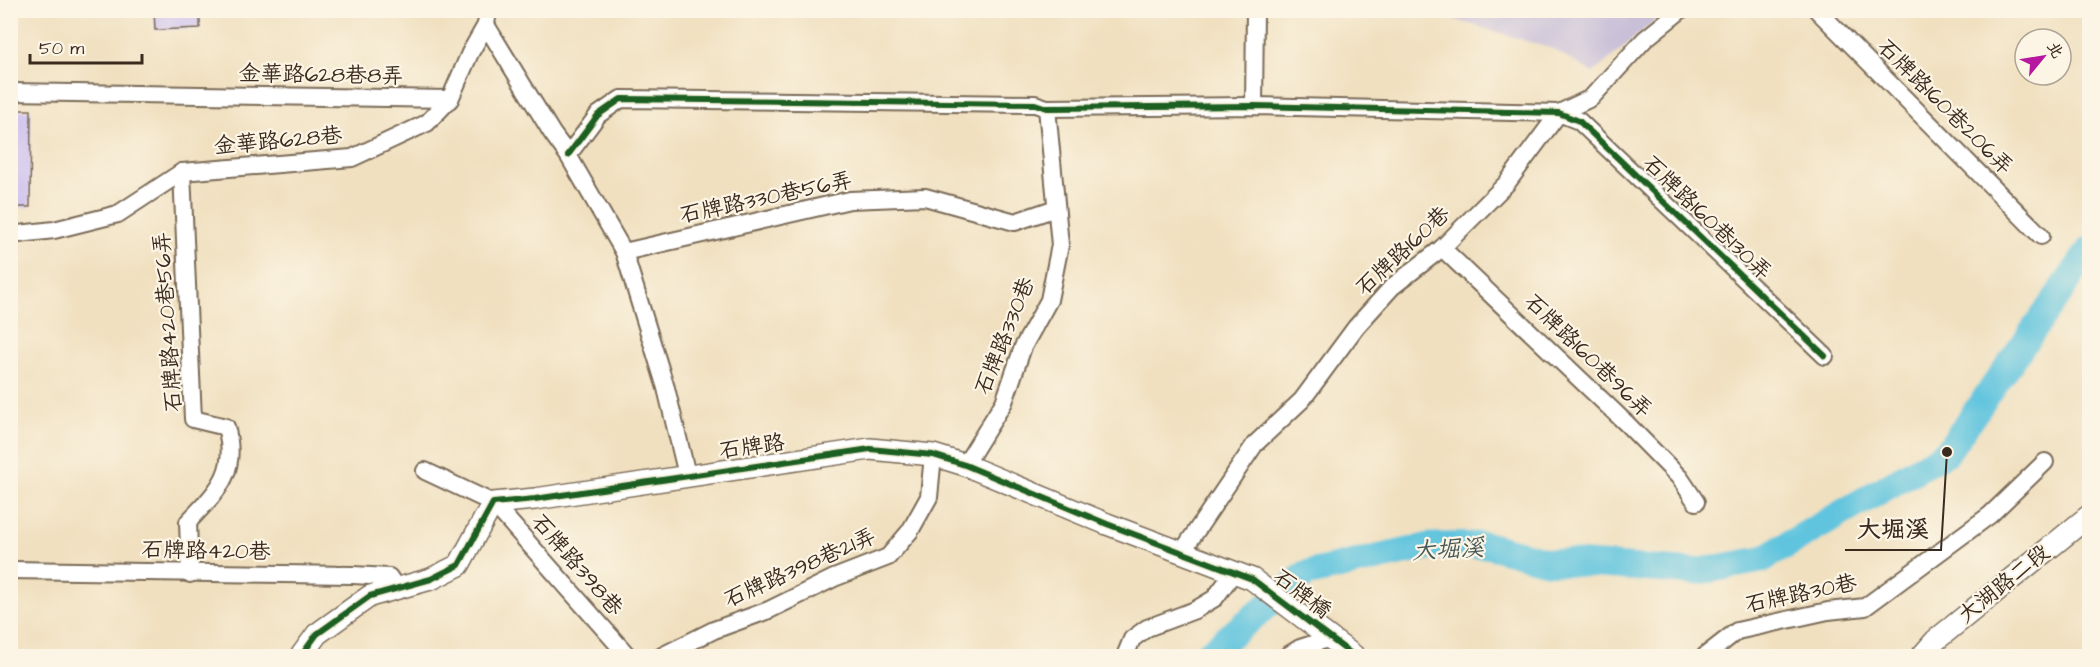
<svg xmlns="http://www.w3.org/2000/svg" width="2100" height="667" viewBox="0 0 2100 667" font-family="'Architects Daughter','LXGW WenKai TC',sans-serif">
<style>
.industrial{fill:#c8bfd8}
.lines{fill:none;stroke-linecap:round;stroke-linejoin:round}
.stream{stroke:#60c4de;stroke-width:4.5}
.river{stroke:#60c4de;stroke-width:27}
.building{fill:#c3b5f1}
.minor-casing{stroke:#7a6a57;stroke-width:20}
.tertiary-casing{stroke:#7a6a57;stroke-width:24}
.minor{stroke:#fff;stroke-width:16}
.tertiary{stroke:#fff;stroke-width:21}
.cycleway-casing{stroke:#fcf5e5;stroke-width:10}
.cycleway{stroke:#1b5e20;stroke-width:6}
.labels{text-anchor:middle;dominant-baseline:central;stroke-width:4.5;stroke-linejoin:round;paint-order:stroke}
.street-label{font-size:22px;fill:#3b2a1e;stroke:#fcf5e5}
.water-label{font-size:24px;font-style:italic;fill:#465858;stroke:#fcf5e5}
.leader{fill:none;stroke:#3b2a1e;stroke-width:2}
.callout-dot{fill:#3b2a1e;stroke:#fcf5e5;stroke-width:2}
.callout-label{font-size:24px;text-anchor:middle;font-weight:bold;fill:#3b2a1e;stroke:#fcf5e5;stroke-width:4.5;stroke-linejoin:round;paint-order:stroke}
</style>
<rect width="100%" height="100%" fill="#fcf5e5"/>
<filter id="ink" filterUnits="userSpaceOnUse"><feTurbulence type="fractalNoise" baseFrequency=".0167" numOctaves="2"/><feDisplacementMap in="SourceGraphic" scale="12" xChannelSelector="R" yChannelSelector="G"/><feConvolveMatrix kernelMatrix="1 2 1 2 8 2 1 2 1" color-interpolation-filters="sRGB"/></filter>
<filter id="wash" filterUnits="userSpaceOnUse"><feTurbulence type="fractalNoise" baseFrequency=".008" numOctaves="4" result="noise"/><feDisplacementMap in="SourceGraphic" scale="24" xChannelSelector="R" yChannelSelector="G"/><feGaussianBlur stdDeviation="1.35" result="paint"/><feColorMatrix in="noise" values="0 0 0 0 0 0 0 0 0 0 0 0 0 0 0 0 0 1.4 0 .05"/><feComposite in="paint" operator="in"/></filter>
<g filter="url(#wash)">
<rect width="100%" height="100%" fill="#f0e0c0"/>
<!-- industrial -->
<path class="industrial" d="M1427 11H1666L1593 73 1553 49Z"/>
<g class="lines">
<!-- stream -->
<path class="stream" d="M2086 255H2090"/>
<!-- river -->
<path class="river" d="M1205 656 1306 574 1431 546 1487 545 1546 561 1695 572 1761 560 1947 452 2090 250"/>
</g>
<g id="blocks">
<!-- building -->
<g class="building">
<path d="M154 10H200V28L155 30Z"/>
<path d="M10 110H31L30 207H10Z"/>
</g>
</g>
</g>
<g filter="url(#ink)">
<use href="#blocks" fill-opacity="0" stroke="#7a6a57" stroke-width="1.5"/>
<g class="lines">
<defs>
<g id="minor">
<path d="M1817 10 2041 236"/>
<path d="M486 25 552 133 568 155 624 252 666 388 687 475"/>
<path d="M10 92 450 99"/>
<path d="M1254 106 1255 10"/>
<path d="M568 155 598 115 621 99 1035 104 1047 108 1254 106 1559 113 1579 121 1825 356"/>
<path d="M182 172 193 419 226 427C239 473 217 491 188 522L190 574"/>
<path d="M10 235 54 230 118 214 182 172 352 158 427 123 450 99 470 53 486 25 488 10"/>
<path d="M1442 248 1627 424 1680 478 1696 502"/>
<path d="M624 252 850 200 925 197 1015 222 1056 208"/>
<path d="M965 465 1004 402 1023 347 1049 300 1060 245 1047 108"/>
<path d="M425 471 493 503 628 656"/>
<path d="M1182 552 1255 444 1302 400 1356 327 1392 287 1442 248 1507 183 1559 113 1591 98 1645 39 1681 10"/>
<path d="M10 570 353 575 389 577 396 587"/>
<path d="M662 656 714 630 769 610 834 578 888 557 910 531 929 497 933 455"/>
<path d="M1125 656 1132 639 1147 628 1195 610 1215 598 1234 572"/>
<path d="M1287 656 1300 648 1331 638"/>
<path d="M1705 656 1737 631 1828 611 1865 607 1990 515 2045 462"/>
</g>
<g id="tertiary">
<path d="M301 656 317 634 370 596 431 579 459 565 493 503 535 499 870 449 933 455 965 465 1107 524 1252 579 1354 656"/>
<path d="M1922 656 1936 640 2090 515"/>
</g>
</defs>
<!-- minor casing -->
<use href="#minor" class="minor-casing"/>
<!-- tertiary casing -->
<use href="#tertiary" class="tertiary-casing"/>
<!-- minor -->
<use href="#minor" class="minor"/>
<!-- tertiary -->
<use href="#tertiary" class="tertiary"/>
<defs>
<g id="cycleway">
<path d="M568 155 598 115 621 99 1035 104 1047 108 1254 106 1559 113 1579 121 1825 356"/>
<path d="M301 656 317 634 370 596 431 579 459 565 493 503 535 499 870 449 933 455 965 465 1107 524 1252 579 1354 656"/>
</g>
</defs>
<!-- cycleway casing -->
<use href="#cycleway" class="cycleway-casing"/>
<!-- cycleway -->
<use href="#cycleway" class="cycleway"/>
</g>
</g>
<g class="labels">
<!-- street labels -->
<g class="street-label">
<text transform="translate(321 75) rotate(1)">金華路628巷8弄</text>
<text transform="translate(1945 107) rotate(45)">石牌路160巷206弄</text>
<text transform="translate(278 141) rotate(-5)">金華路628巷</text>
<text transform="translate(766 198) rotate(-12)">石牌路330巷56弄</text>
<text transform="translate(1707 218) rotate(44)">石牌路160巷130弄</text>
<text transform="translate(1403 251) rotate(-43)">石牌路160巷</text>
<text transform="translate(168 322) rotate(-94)">石牌路420巷56弄</text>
<text transform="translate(1005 336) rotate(-68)">石牌路330巷</text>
<text transform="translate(1588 356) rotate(44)">石牌路160巷96弄</text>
<text transform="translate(752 447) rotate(-8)">石牌路</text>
<text transform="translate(206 551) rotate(1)">石牌路420巷</text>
<text transform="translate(577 565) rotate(49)">石牌路398巷</text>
<text transform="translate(800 568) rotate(-24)">石牌路398巷21弄</text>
<text transform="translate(2004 584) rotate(-39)">大湖路二段</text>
<text transform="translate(1302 594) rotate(37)">石牌橋</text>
<text transform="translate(1801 594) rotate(-12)">石牌路30巷</text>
</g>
<!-- water labels -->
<g class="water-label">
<text transform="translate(1448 550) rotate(-3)">大堀溪</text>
</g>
</g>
<!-- callouts -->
<path class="leader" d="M1947 452L1941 550H1845"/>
<circle class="callout-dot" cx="1947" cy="452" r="6"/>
<g class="callout-label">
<text x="1893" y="537">大堀溪</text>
</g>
<!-- margin -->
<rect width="2100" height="667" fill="none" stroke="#fcf5e5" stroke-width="36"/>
<!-- north arrow -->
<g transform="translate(2043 57) rotate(60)"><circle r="28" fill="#fcf5e5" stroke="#afa495" stroke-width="1.5"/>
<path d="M0-4.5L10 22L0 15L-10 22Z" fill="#b5179e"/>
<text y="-9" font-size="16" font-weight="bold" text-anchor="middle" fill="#3b2a1e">北</text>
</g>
<!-- scale -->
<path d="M30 54v9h112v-9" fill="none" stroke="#3b2a1e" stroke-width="3"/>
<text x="39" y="54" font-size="18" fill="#3b2a1e" stroke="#fcf5e5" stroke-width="4.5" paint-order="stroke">50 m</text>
</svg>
